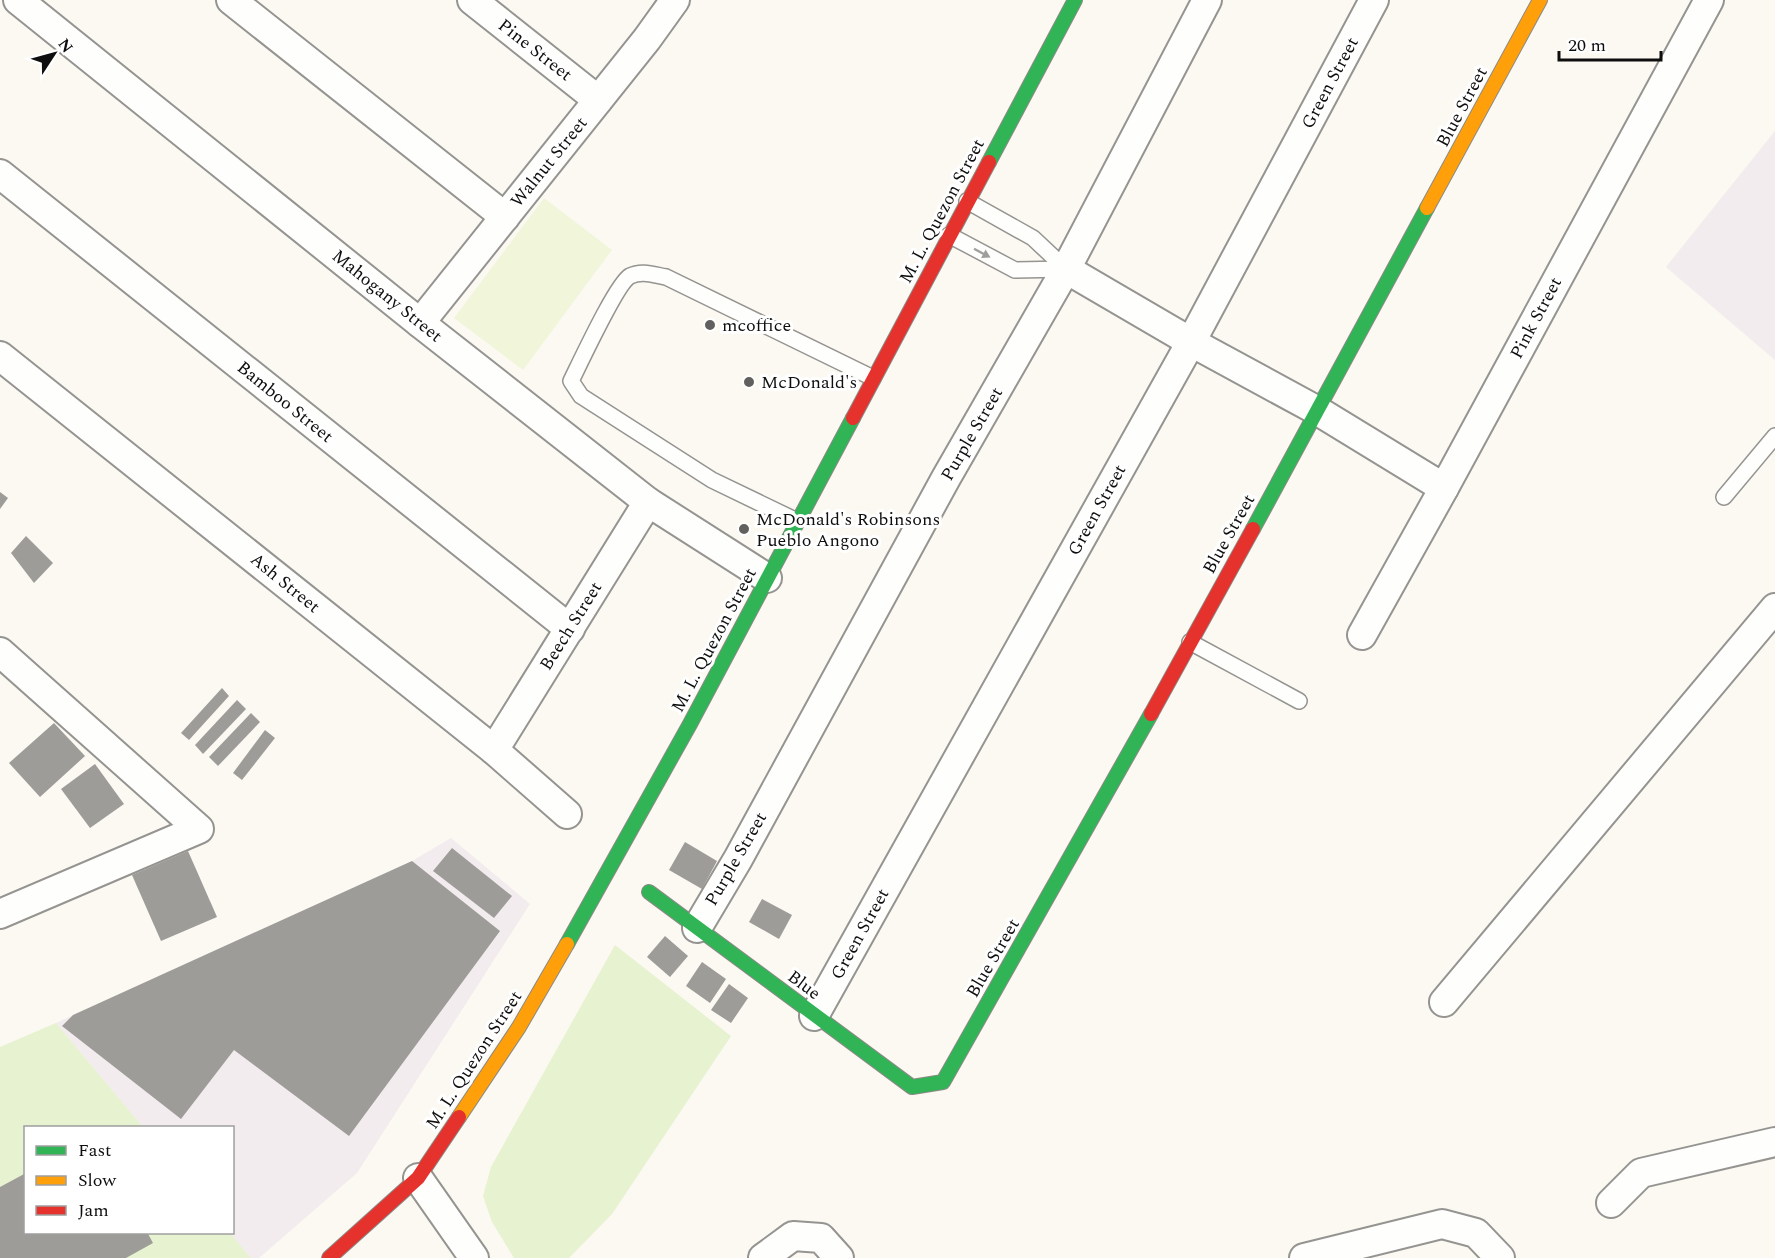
<svg xmlns="http://www.w3.org/2000/svg" width="1775" height="1258" viewBox="0 0 1775 1258" font-family="Spectral,serif">
<style>
.industrial{fill:#f2ecef}
.green{fill:#e7f2d0}
.pitch{fill:#f1f6db}
.building{fill:#9e9c98}
.lines{fill:none;stroke-linecap:round;stroke-linejoin:round}
.lane-casing{stroke:#959491;stroke-width:18}
.street-casing{stroke:#959491;stroke-width:32}
.fast-casing{stroke:#8b8a87;stroke-width:16}
.slow-casing{stroke:#8b8a87;stroke-width:16}
.jam-casing{stroke:#8b8a87;stroke-width:16}
.lane{stroke:#fefefd;stroke-width:15}
.street{stroke:#fefefd;stroke-width:28}
.fast{stroke:#30b455;stroke-width:14}
.slow{stroke:#ff9f0a;stroke-width:14}
.jam{stroke:#e5322d;stroke-width:14}
.oneway{fill:#9e9e9d}
.poi-dot{fill:#61605e;stroke:#fff;stroke-width:2}
.labels{text-anchor:middle;dominant-baseline:central;stroke-width:6;stroke-linejoin:round;paint-order:stroke}
.street-label{font-size:18px;fill:#0e0e0e;stroke:#fff}
.poi-label{font-size:18px;fill:#0e0e0e;stroke:#fff;text-anchor:start}
</style>
<rect width="100%" height="100%" fill="#fbf9f2"/>
<!-- industrial -->
<g class="industrial">
<path d="M1775 131V360L1666 267Z"/>
<path d="M451 838 530 904 357 1173 259 1258H251L230 1233 232 1232V1128L143 1127 56 1023 412 861Z"/>
</g>
<!-- green -->
<g class="green">
<path d="M615 945 731 1036 612 1214 569 1258H514L492 1222 483 1196 491 1167Z"/>
<path d="M56 1023 143 1127 26 1128V1232L230 1233 251 1258H0V1047Z"/>
</g>
<!-- pitch -->
<path class="pitch" d="M544 198 612 250 523 370 454 318Z"/>
<!-- building -->
<g class="building">
<path d="M0 492 8 498 0 509Z"/>
<path d="M26 536 53 563 34 583 11 553Z"/>
<path d="M222 688 229 696 189 740 181 733Z"/>
<path d="M237 700 246 709 203 754 195 745Z"/>
<path d="M251 713 260 722 218 766 209 757Z"/>
<path d="M54 723 85 756 40 797 9 763Z"/>
<path d="M265 730 275 738 242 780 233 773Z"/>
<path d="M95 764 124 804 90 828 61 789Z"/>
<path d="M685 842 717 861 702 889 669 870Z"/>
<path d="M452 848 512 896 494 918 433 871Z"/>
<path d="M188 851 217 917 161 941 132 875Z"/>
<path d="M412 861 500 931 349 1136 234 1050 181 1119 62 1026 73 1015Z"/>
<path d="M762 899 792 915 779 939 749 922Z"/>
<path d="M665 936 688 956 670 977 647 957Z"/>
<path d="M702 962 726 979 710 1003 686 986Z"/>
<path d="M729 984 748 998 731 1023 711 1010Z"/>
<path d="M26 1173V1232H147L153 1243 126 1258H0V1187Z"/>
</g>
<g class="lines">
<defs>
<g id="lane">
<path d="M967 201 1033 238 1066 269"/>
<path d="M949 235 1015 270 1066 269"/>
<path d="M1724 497 1775 436"/>
<path d="M797 521 712 480 581 396 571 381C580 363 617 283 630 276 642 270 654 275 666 277L873 378"/>
<path d="M1190 642 1299 701"/>
</g>
<g id="street">
<path d="M18 0 420 323 648 502 767 578"/>
<path d="M231 0 505 217"/>
<path d="M472 0 598 100"/>
<path d="M0 174 570 629"/>
<path d="M1066 269 1191 342 1318 411 1444 488"/>
<path d="M420 323 647 39 675 0"/>
<path d="M0 356 494 750 567 814"/>
<path d="M1362 635 1444 488 1709 0"/>
<path d="M0 652 199 829 0 914"/>
<path d="M494 750 648 502"/>
<path d="M697 928 738 859 946 478 1066 269 1207 0"/>
<path d="M1444 1002 1775 608"/>
<path d="M814 1016 1191 342 1374 0"/>
<path d="M418 1178 474 1258"/>
<path d="M1611 1203 1641 1173 1775 1142"/>
<path d="M763 1258 793 1236 821 1238 839 1258"/>
<path d="M1304 1258 1442 1224 1476 1233 1500 1258"/>
</g>
<g id="fast">
<path d="M989 162 1075 0"/>
<path d="M1253 529 1427 208"/>
<path d="M649 892 912 1087 943 1082 1151 714"/>
<path d="M567 944 690 724 853 418"/>
</g>
<g id="slow">
<path d="M1427 208 1540 0"/>
<path d="M459 1117 519 1027 567 944"/>
</g>
<g id="jam">
<path d="M853 418 989 162"/>
<path d="M1151 714 1253 529"/>
<path d="M329 1258 418 1178 459 1117"/>
</g>
</defs>
<!-- lane casing -->
<use href="#lane" class="lane-casing"/>
<!-- street casing -->
<use href="#street" class="street-casing"/>
<!-- fast casing -->
<use href="#fast" class="fast-casing"/>
<!-- slow casing -->
<use href="#slow" class="slow-casing"/>
<!-- jam casing -->
<use href="#jam" class="jam-casing"/>
<!-- lane -->
<use href="#lane" class="lane"/>
<!-- street -->
<use href="#street" class="street"/>
<!-- fast -->
<use href="#fast" class="fast"/>
<!-- slow -->
<use href="#slow" class="slow"/>
<!-- jam -->
<use href="#jam" class="jam"/>
</g>
<!-- one-way arrows -->
<defs><path id="oneway-solid" d="M-6-.8H1V-3.2L6.5 0L1 3.2V.8H-6Z" transform="scale(1.5)"/></defs>
<use class="oneway" href="#oneway-solid" transform="translate(982 253) rotate(28)"/>
<!-- markers -->
<g class="poi-dot">
<circle cx="710" cy="325" r="6"/>
<circle cx="749" cy="382" r="6"/>
<circle cx="744" cy="529" r="6"/>
</g>
<g class="labels">
<!-- street labels -->
<g class="street-label">
<text transform="translate(535 50) rotate(38)">Pine Street</text>
<text transform="translate(1330 83) rotate(-62)">Green Street</text>
<text transform="translate(1462 107) rotate(-62)">Blue Street</text>
<text transform="translate(549 162) rotate(-51)">Walnut Street</text>
<text transform="translate(942 211) rotate(-62)">M. L. Quezon Street</text>
<text transform="translate(387 296) rotate(39)">Mahogany Street</text>
<text transform="translate(1536 318) rotate(-62)">Pink Street</text>
<text transform="translate(285 402) rotate(39)">Bamboo Street</text>
<text transform="translate(972 434) rotate(-60)">Purple Street</text>
<text transform="translate(1097 510) rotate(-61)">Green Street</text>
<text transform="translate(1229 534) rotate(-61)">Blue Street</text>
<text transform="translate(285 583) rotate(39)">Ash Street</text>
<text transform="translate(571 626) rotate(-58)">Beech Street</text>
<text transform="translate(714 640) rotate(-62)">M. L. Quezon Street</text>
<text transform="translate(736 859) rotate(-60)">Purple Street</text>
<text transform="translate(860 934) rotate(-61)">Green Street</text>
<text transform="translate(993 958) rotate(-60)">Blue Street</text>
<text transform="translate(804 985) rotate(37)">Blue</text>
<text transform="translate(474 1060) rotate(-57)">M. L. Quezon Street</text>
</g>
<!-- poi labels -->
<g class="poi-label">
<text x="722" y="325">mcoffice</text>
<text x="761" y="382">McDonald's</text>
<text x="756" y="519">McDonald's Robinsons<tspan x="756" dy="21">Pueblo Angono</tspan></text>
</g>
</g>
<!-- legend -->
<rect x="24" y="1126" width="210" height="108" fill="#ffffff" stroke="#9f9f9f" stroke-width="1.5"/>
<rect x="36" y="1146" width="30" height="9" fill="#30b455" stroke="#9f9f9f" stroke-width="1.5"/>
<text x="78" y="1156" font-size="18" fill="#0e0e0e">Fast</text>
<rect x="36" y="1176" width="30" height="9" fill="#ff9f0a" stroke="#9f9f9f" stroke-width="1.5"/>
<text x="78" y="1186" font-size="18" fill="#0e0e0e">Slow</text>
<rect x="36" y="1206" width="30" height="9" fill="#e5322d" stroke="#9f9f9f" stroke-width="1.5"/>
<text x="78" y="1216" font-size="18" fill="#0e0e0e">Jam</text>
<!-- north arrow -->
<g transform="translate(54 54) rotate(54)" stroke="#ffffff" stroke-width="4.5" paint-order="stroke">
<path d="M0-4.5L10 22L0 15L-10 22Z" fill="#0e0e0e"/>
<text y="-9" font-size="16" font-weight="bold" text-anchor="middle" fill="#0e0e0e">N</text>
</g>
<!-- scale -->
<path d="M1559 51v9h102v-9" fill="none" stroke="#0e0e0e" stroke-width="3"/>
<text x="1568" y="51" font-size="18" fill="#0e0e0e" stroke="#ffffff" stroke-width="4.5" paint-order="stroke">20 m</text>
</svg>
